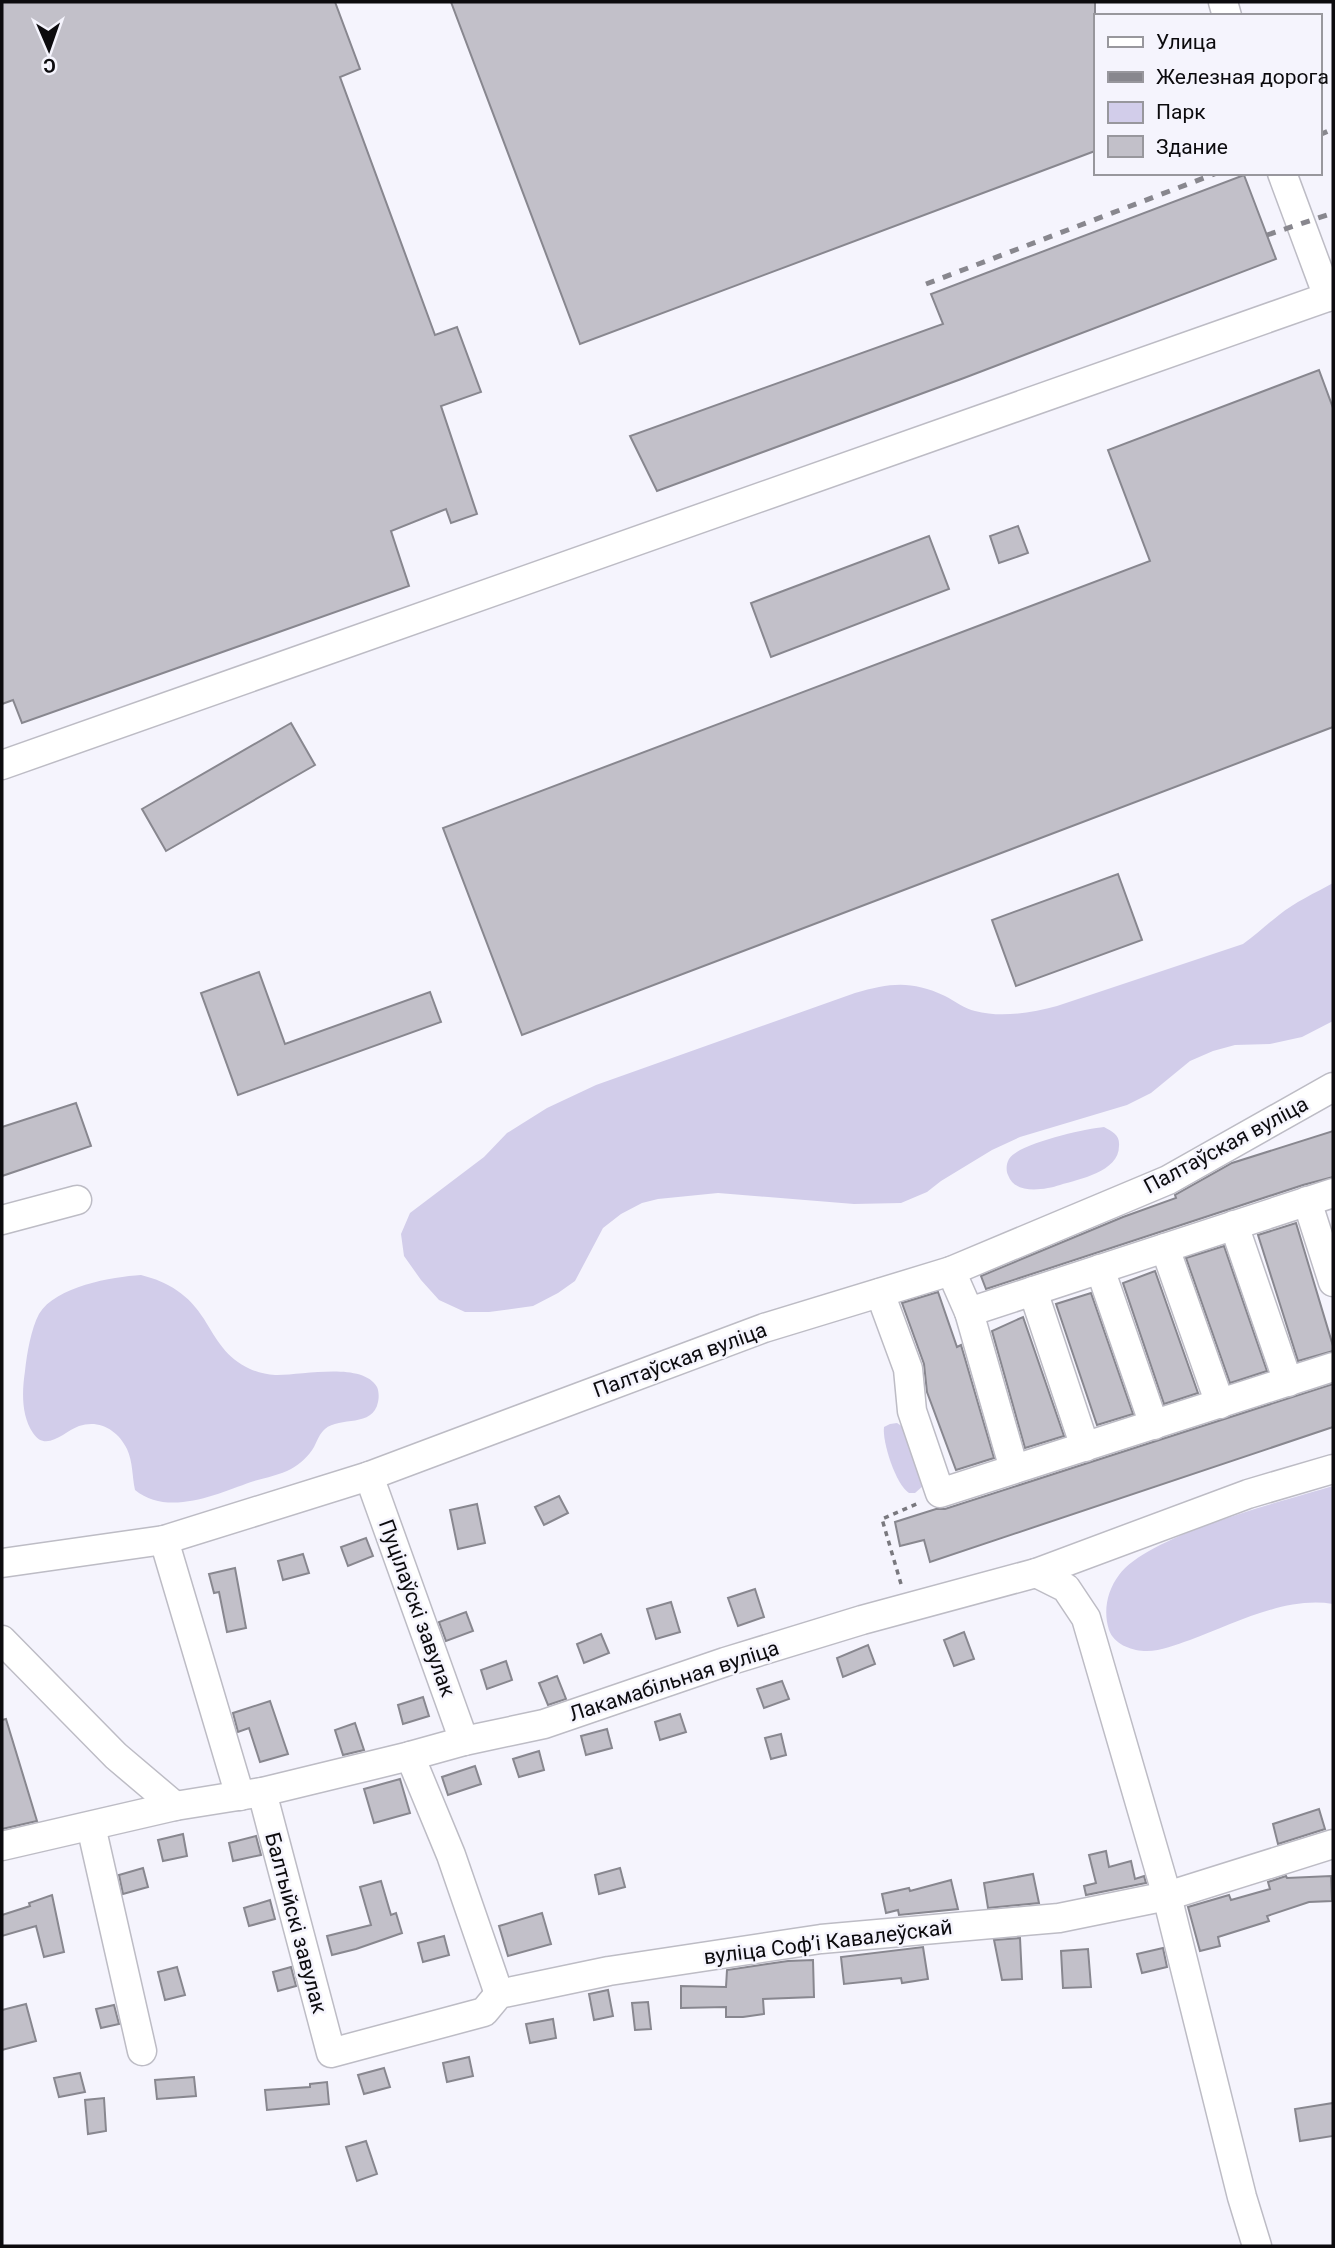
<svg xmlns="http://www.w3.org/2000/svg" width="1335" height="2248" viewBox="0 0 1335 2248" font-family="Roboto,sans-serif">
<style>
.green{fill:#d2cdea}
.building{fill:#c2c0c9;stroke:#88878f;stroke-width:2}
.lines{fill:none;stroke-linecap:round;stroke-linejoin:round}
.minor-casing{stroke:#bdbcc5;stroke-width:31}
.path{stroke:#79787e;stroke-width:3.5;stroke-dasharray:5 5;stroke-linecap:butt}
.minor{stroke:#fff;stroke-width:28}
.rail{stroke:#88878e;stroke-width:5;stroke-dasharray:9 9;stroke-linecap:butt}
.labels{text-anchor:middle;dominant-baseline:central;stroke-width:5;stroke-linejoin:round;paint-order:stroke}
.street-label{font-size:21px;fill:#0c0b0e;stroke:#f5f4fd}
</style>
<rect width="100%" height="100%" fill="#f5f4fd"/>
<!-- green -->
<g class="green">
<path d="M1333 883V1021L1302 1037 1270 1044 1235 1045 1213 1051 1190 1061 1151 1093 1127 1105 1020 1137 992 1150 941 1181 927 1192 901 1203 854 1204 718 1193 658 1199 642 1203 621 1214 603 1228 575 1281 558 1293 533 1306 489 1312H465L439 1300 421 1280 404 1256 401 1234 410 1213 484 1157 507 1133 547 1108 596 1085 855 993C890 983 911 980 945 996 955 1001 965 1009 975 1011 1001 1018 1031 1013 1057 1006L1243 944C1256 935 1266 925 1279 915 1295 902 1315 893 1333 883Z"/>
<path d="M1104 1127C1113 1132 1120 1135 1119 1146 1119 1172 1079 1179 1060 1185 1044 1190 1015 1195 1008 1175 1006 1171 1006 1164 1009 1159 1019 1143 1085 1129 1104 1127Z"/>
<path d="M141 1275C169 1282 189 1295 204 1319 217 1340 226 1358 250 1369 257 1372 267 1375 275 1375 300 1376 362 1361 377 1387 379 1391 379 1398 378 1402 373 1428 340 1416 325 1429 320 1433 317 1441 314 1447 309 1456 300 1464 291 1469 280 1475 264 1478 251 1482 217 1494 168 1517 135 1490 132 1476 133 1462 127 1449 118 1430 99 1419 79 1426 65 1431 46 1453 33 1433 21 1415 22 1391 25 1371 27 1353 31 1329 39 1314 56 1286 112 1277 141 1275Z"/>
<path d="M897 1423 903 1427 924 1485 915 1493H909C896 1485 882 1442 884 1427L890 1424Z"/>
<path d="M1333 1486V1604C1285 1596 1234 1624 1190 1640 1175 1645 1159 1652 1144 1651 1130 1650 1114 1644 1109 1630 1103 1611 1107 1591 1119 1575 1148 1535 1283 1501 1333 1486Z"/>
</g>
<!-- building -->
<g class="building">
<path d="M2 2H335L360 69 340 77 435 335 457 327 481 392 441 406 477 514 451 523 446 509 391 531 409 586 22 723 13 700 2 704Z"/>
<path d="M451 2H1095V151L580 344Z"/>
<path d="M1244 175 1276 259 964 378 657 491 630 436 943 324 931 294Z"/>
<path d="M1319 370 1333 408V727L522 1035 443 828 1150 561 1108 450Z"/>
<path d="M1018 526 1028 553 999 563 990 536Z"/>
<path d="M929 536 949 589 771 657 751 603Z"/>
<path d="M291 723 315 765 166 851 142 809Z"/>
<path d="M1118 874 1142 940 1016 986 992 920Z"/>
<path d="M259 972 285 1044 430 992 441 1022 238 1095 201 993Z"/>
<path d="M76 1103 91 1146 2 1176V1127Z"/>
<path d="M1333 1131V1177L1303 1185 986 1289 981 1276 1123 1217 1176 1198 1175 1195 1232 1163Z"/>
<path d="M1296 1223 1333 1346V1351L1298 1361 1258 1235Z"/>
<path d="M1224 1246 1267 1371 1230 1383 1186 1258Z"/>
<path d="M1155 1271 1198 1393 1164 1404 1123 1283Z"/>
<path d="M938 1292 957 1347 961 1345 994 1458 956 1470 927 1392 924 1364 902 1303Z"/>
<path d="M1091 1293 1133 1414 1097 1425 1056 1304Z"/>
<path d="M1023 1317 1064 1436 1025 1448 992 1331Z"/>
<path d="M1333 1384V1427L930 1562 924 1540 900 1546 895 1522 936 1509H945Z"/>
<path d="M559 1496 568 1513 544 1525 535 1507Z"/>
<path d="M477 1504 485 1543 458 1549 450 1510Z"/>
<path d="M366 1538 373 1556 348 1566 341 1547Z"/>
<path d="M303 1554 309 1573 283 1580 278 1561Z"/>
<path d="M235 1568 246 1628 227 1632 219 1592 214 1593 209 1574Z"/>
<path d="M755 1589 764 1617 738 1626 728 1598Z"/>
<path d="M671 1602 680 1632 656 1639 647 1609Z"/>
<path d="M466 1612 473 1631 446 1641 439 1622Z"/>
<path d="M964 1632 974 1659 954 1666 944 1640Z"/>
<path d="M601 1634 609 1653 584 1663 577 1644Z"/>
<path d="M868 1645 875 1664 843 1677 837 1658Z"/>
<path d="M506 1661 512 1680 487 1689 481 1670Z"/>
<path d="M557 1676 566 1699 548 1705 539 1683Z"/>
<path d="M782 1681 789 1699 764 1708 757 1689Z"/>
<path d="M423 1697 429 1716 403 1724 398 1705Z"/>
<path d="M270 1701 288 1754 260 1762 249 1728 238 1732 233 1713Z"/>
<path d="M680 1714 686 1732 660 1740 655 1722Z"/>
<path d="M6 1719 37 1821 2 1829V1720Z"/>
<path d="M355 1723 364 1750 343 1755 335 1730Z"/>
<path d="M607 1729 612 1748 586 1755 581 1736Z"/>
<path d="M781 1734 786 1755 771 1759 765 1738Z"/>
<path d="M539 1751 544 1770 519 1777 513 1759Z"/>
<path d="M475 1766 481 1784 448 1795 442 1777Z"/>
<path d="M400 1779 410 1813 374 1823 364 1789Z"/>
<path d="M1319 1809 1325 1829 1278 1844 1273 1824Z"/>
<path d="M183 1834 187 1856 163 1861 158 1840Z"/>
<path d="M256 1836 261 1855 233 1861 229 1843Z"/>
<path d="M1106 1851 1109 1867 1131 1861 1135 1879 1144 1876 1146 1883 1086 1895 1084 1886 1096 1883 1089 1855Z"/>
<path d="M143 1868 148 1887 123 1894 119 1875Z"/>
<path d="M620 1868 625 1887 599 1894 595 1875Z"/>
<path d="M1033 1874 1039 1903 988 1908 984 1883Z"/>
<path d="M1286 1876 1287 1878 1331 1876 1332 1901 1309 1902 1267 1916 1269 1921 1218 1937 1220 1946 1200 1951 1188 1907 1229 1895 1231 1900 1270 1889 1268 1882Z"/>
<path d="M951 1880 958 1909 899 1915 898 1910 886 1913 882 1894 909 1888 910 1891Z"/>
<path d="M381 1881 391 1915 396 1913 402 1933 356 1949 332 1955 327 1936 371 1925 360 1887Z"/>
<path d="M52 1895 64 1952 44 1957 36 1926 2 1936V1915L30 1906 29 1903Z"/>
<path d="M270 1900 275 1919 249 1926 244 1908Z"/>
<path d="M542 1913 551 1944 508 1956 499 1926Z"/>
<path d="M444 1936 449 1955 423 1962 418 1943Z"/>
<path d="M1020 1938 1022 1979 1002 1980 994 1940Z"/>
<path d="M923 1947 928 1979 902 1983 901 1978 844 1984 841 1957Z"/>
<path d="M1163 1948 1167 1967 1142 1973 1137 1954Z"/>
<path d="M1088 1949 1091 1987 1063 1988 1061 1951Z"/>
<path d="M813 1960 814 1997 763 1999 764 2014 743 2017H726V2007L681 2008V1986L726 1987 727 1970 788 1961Z"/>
<path d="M177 1967 185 1995 165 2000 158 1972Z"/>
<path d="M291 1967 296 1986 278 1991 273 1972Z"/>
<path d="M608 1990 613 2016 594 2020 589 1994Z"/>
<path d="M648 2002 651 2029 635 2030 632 2003Z"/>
<path d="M26 2004 36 2041 2 2050V2010Z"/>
<path d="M114 2005 119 2024 101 2028 96 2009Z"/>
<path d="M553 2019 556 2038 530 2043 526 2024Z"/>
<path d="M469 2057 473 2076 447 2082 443 2063Z"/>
<path d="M384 2068 390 2087 364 2094 358 2075Z"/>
<path d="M80 2073 85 2092 59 2097 54 2078Z"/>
<path d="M194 2077 196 2096 157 2099 155 2080Z"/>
<path d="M327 2082 329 2104 267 2110 265 2090 310 2087V2084Z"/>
<path d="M104 2098 106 2131 88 2134 85 2100Z"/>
<path d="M1333 2103V2136L1300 2141 1295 2109Z"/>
<path d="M366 2141 377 2174 357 2181 346 2147Z"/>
</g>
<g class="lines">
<defs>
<g id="minor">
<path d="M1223 2 1227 16"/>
<path d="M1282 173 1328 297"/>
<path d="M2 765 1333 295"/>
<path d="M1307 1201 1333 1282"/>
<path d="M2 1220 77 1200"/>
<path d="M1234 1225 1288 1382"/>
<path d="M1165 1248 1220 1404"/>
<path d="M1100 1269 1154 1425"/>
<path d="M951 1271 969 1312 1333 1193"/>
<path d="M1033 1291 1085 1447"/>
<path d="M880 1293 908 1369 912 1411 940 1493 1333 1367"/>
<path d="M969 1312 1014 1469"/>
<path d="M369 1476 464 1741"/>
<path d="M164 1540 240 1796"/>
<path d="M2 1563 164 1540 369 1476 764 1328 951 1271 1168 1180 1333 1087"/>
<path d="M1036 1573 1066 1588 1086 1618 1167 1896 1242 2197 1257 2246"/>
<path d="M2 1640 116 1756 175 1806"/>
<path d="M410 1756 451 1855 499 1994"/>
<path d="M262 1792 331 2053 484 2012 499 1994 609 1971 821 1939 1059 1918 1167 1896 1333 1844"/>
<path d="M91 1826 142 2051"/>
<path d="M2 1846 175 1806 262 1792 410 1756 464 1741 544 1724 725 1662 862 1620 1036 1573 1248 1494 1333 1469"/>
</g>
</defs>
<!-- minor casing -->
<use href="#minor" class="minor-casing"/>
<!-- path -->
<path class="path" d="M901 1584 882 1519 919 1503"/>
<!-- minor -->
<use href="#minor" class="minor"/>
<!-- rail -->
<g class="rail">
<path d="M1319 135 1333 129"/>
<path d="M1267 235 1333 213"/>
<path d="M926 284 1217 173"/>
</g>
</g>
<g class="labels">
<!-- street labels -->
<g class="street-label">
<text transform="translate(1226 1145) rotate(-28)">Палтаўская вуліца</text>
<text transform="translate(680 1360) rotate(-20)">Палтаўская вуліца</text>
<text transform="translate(417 1608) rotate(70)">Пуцілаўскі завулак</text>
<text transform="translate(674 1681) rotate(-18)">Лакамабільная вуліца</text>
<text transform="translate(296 1923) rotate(75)">Балтыйскі завулак</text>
<text transform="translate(828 1942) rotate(-7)">вуліца Софʼі Кавалеўскай</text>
</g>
</g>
<!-- border -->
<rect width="1335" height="2248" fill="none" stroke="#0c0b0e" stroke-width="7"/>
<!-- legend -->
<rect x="1094" y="14" width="228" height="161" fill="#f5f4fd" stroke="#98979d" stroke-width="2"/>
<rect x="1108" y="37" width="35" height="10" fill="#ffffff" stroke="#98979d" stroke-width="2"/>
<text x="1156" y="49" font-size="21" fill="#0c0b0e">Улица</text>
<rect x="1108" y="72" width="35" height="10" fill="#88878e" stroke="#98979d" stroke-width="2"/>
<text x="1156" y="84" font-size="21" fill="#0c0b0e">Железная дорога</text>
<rect x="1108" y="102" width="35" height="21" fill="#d2cdea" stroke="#98979d" stroke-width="2"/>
<text x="1156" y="119" font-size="21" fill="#0c0b0e">Парк</text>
<rect x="1108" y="136" width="35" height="21" fill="#c2c0c9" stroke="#98979d" stroke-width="2"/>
<text x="1156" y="154" font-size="21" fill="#0c0b0e">Здание</text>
<!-- north arrow -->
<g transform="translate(49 49) rotate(178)" stroke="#f5f4fd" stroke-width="5" paint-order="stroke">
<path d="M0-5L12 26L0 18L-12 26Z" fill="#0c0b0e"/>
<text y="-10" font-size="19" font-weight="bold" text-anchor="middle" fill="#0c0b0e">С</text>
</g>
</svg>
